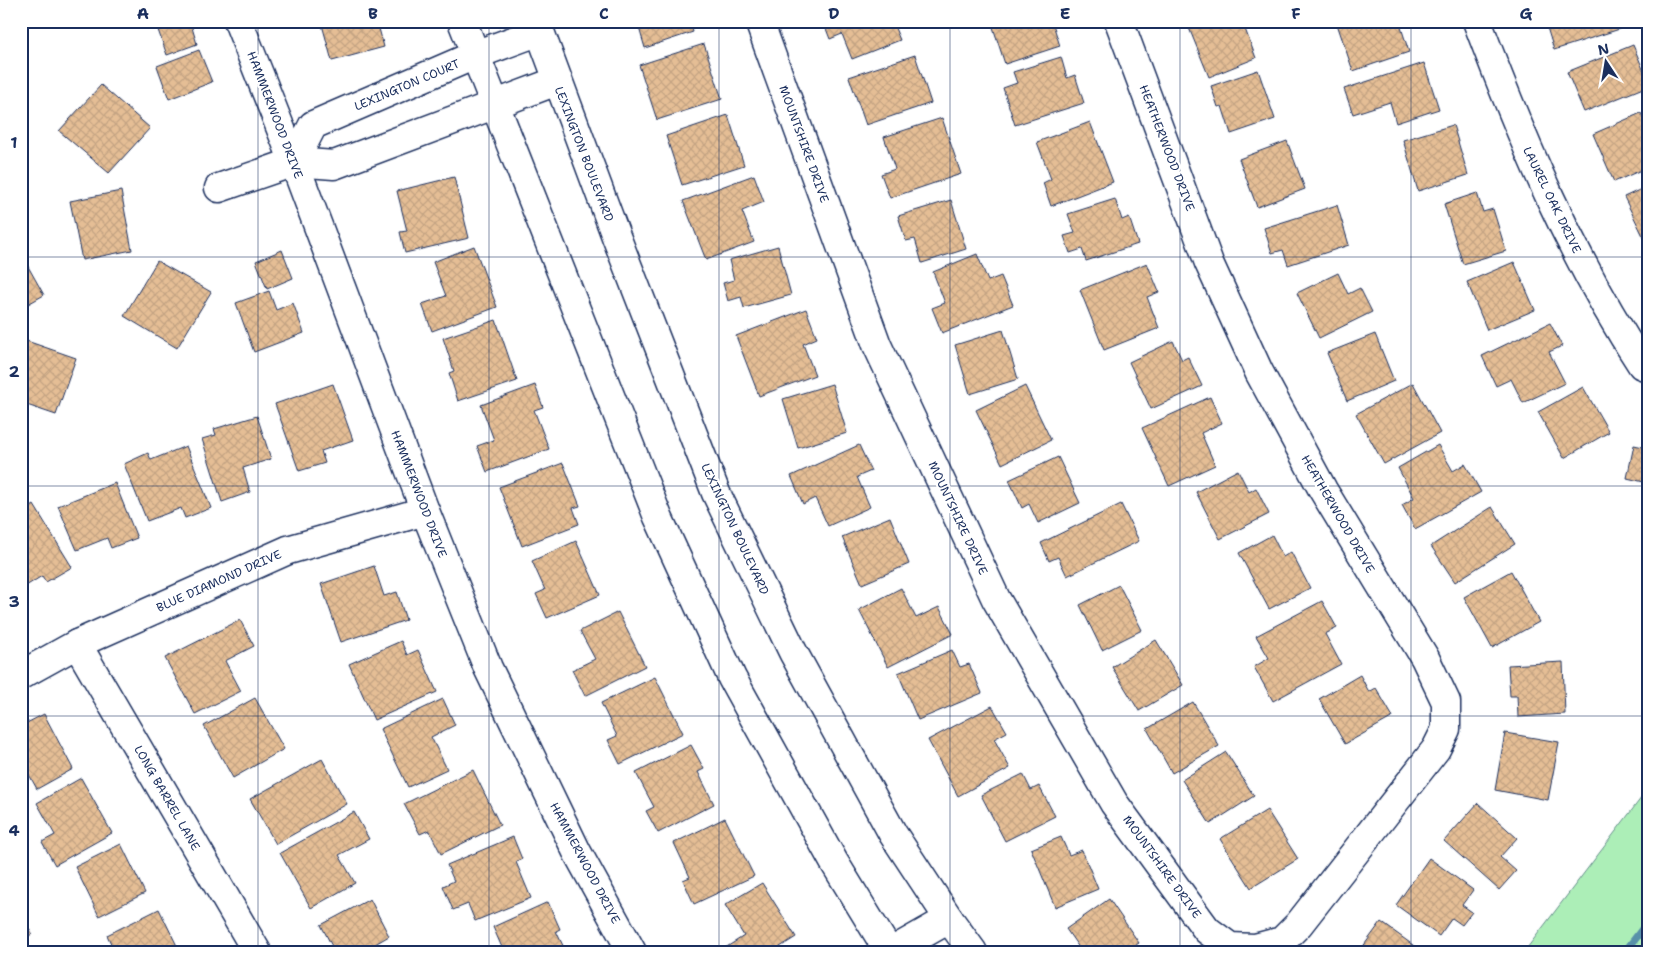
<svg xmlns="http://www.w3.org/2000/svg" width="1669" height="973" viewBox="0 0 1669 973" font-family="'Shantell Sans',sans-serif">
<style>
.green{fill:#aceeb7;stroke:#648e8a}
.lines{fill:none;stroke-linecap:round;stroke-linejoin:round}
.stream{stroke:#5890a9;stroke-width:8}
.building{fill:url(#building-cross-hatch);stroke:#1b2f5e}
.minor-casing{stroke:#1b2f5e;stroke-width:31}
.minor{stroke:#fff;stroke-width:28}
.grid{fill:none;stroke:#1b2f5e;stroke-width:1;stroke-opacity:0.55}
.labels{text-anchor:middle;dominant-baseline:central;stroke-width:4.5;stroke-linejoin:round;paint-order:stroke}
.street-label{font-size:12px;fill:#1b2f5e;stroke:#fff}
.neatline{fill:none;stroke:#1b2f5e;stroke-width:2}
.grid-label{font-size:16px;text-anchor:middle;font-weight:bold;fill:#1b2f5e}
</style>
<defs>
<pattern id="building-cross-hatch" width="8" height="8" patternUnits="userSpaceOnUse" patternTransform="scale(1.25)"><rect width="8" height="8" fill="#e5be95"/><path d="M0 0l8 8M0 8l8-8" fill="none" stroke="#c4a483"/></pattern>
</defs>
<rect width="100%" height="100%" fill="#fff"/>
<filter id="ink" filterUnits="userSpaceOnUse"><feTurbulence type="fractalNoise" baseFrequency=".02" numOctaves="2"/><feDisplacementMap in="SourceGraphic" scale="10" xChannelSelector="R" yChannelSelector="G"/><feConvolveMatrix kernelMatrix="1 2 1 2 8 2 1 2 1" color-interpolation-filters="sRGB"/></filter>
<g filter="url(#ink)">
<!-- green -->
<path class="green" d="M1648 789V952H1524Z"/>
<g class="lines">
<!-- stream -->
<path class="stream" d="M1625 952 1648 922"/>
</g>
<!-- building -->
<g class="building">
<path d="M182 21H190L197 44 167 55 158 30Z"/>
<path d="M321 21H377L384 47 332 61Z"/>
<path d="M637 21H690L693 32 645 48Z"/>
<path d="M823 21H892L900 40 852 59 842 34 830 39Z"/>
<path d="M991 21H1052L1060 46 1005 64Z"/>
<path d="M1207 21H1242L1256 58 1209 77 1189 28Z"/>
<path d="M1336 21H1399L1409 52 1353 71Z"/>
<path d="M1545 21H1624L1626 27 1554 50Z"/>
<path d="M704 44 722 99 657 120 639 65Z"/>
<path d="M1633 45 1648 81V86L1584 112 1567 72Z"/>
<path d="M199 50 212 82 169 99 157 66Z"/>
<path d="M915 55 931 103 866 125 849 77Z"/>
<path d="M1061 57 1067 78 1075 75 1084 103 1015 125 1003 88 1017 83 1013 72Z"/>
<path d="M1424 63 1439 109 1396 123 1390 102 1353 114 1344 89Z"/>
<path d="M1258 70 1275 119 1231 134 1222 106 1218 107 1211 86Z"/>
<path d="M101 85 150 128 109 173 59 131Z"/>
<path d="M1641 113 1648 129V167L1614 182 1593 134Z"/>
<path d="M728 115 744 165 682 185 666 136Z"/>
<path d="M942 118 961 174 890 198 881 174 895 169 884 137Z"/>
<path d="M1090 122 1113 182 1051 206 1043 183 1051 179 1037 142Z"/>
<path d="M1453 125 1468 175 1418 191 1403 140Z"/>
<path d="M1287 141 1305 189 1257 207 1239 159Z"/>
<path d="M754 175 764 202 742 211 754 242 706 260 683 201Z"/>
<path d="M454 177 469 238 405 253 400 232 407 231 397 191Z"/>
<path d="M1648 186V244H1647L1624 197Z"/>
<path d="M121 191 132 250 82 260 70 201Z"/>
<path d="M1477 193 1483 212 1493 209 1506 251 1463 264 1444 204Z"/>
<path d="M1115 199 1122 220 1129 217 1138 244 1086 261 1082 249 1070 253 1064 236 1075 233 1068 214Z"/>
<path d="M951 200 966 249 922 263 915 239 906 241 898 216Z"/>
<path d="M1337 205 1349 245 1288 265 1283 250 1272 253 1264 228Z"/>
<path d="M474 246 497 307 432 331 422 304 446 296 433 262Z"/>
<path d="M778 246 791 295 744 308 741 297 728 301 723 283 734 280 729 260Z"/>
<path d="M282 250 293 278 267 289 256 261Z"/>
<path d="M21 254 44 295 21 308Z"/>
<path d="M977 254 988 281 1001 276 1013 305 942 333 932 308 945 303 933 272Z"/>
<path d="M157 261 211 292 177 348 124 316Z"/>
<path d="M1514 262 1535 310 1487 330 1467 282Z"/>
<path d="M1147 263 1159 292 1147 297 1159 328 1104 350 1080 290Z"/>
<path d="M1338 273 1348 294 1360 288 1372 312 1319 338 1297 293Z"/>
<path d="M269 291 276 310 293 303 304 333 254 352 236 303Z"/>
<path d="M806 309 817 338 803 344 815 375 759 396 736 336Z"/>
<path d="M496 320 517 381 458 401 449 373 454 371 443 338Z"/>
<path d="M1550 323 1562 346 1549 352 1565 383 1523 403 1511 379 1496 386 1482 356Z"/>
<path d="M1003 330 1018 379 970 394 955 345Z"/>
<path d="M1375 334 1394 381 1347 401 1327 353Z"/>
<path d="M21 339 76 358 56 415 21 403Z"/>
<path d="M1173 341 1182 360 1188 357 1202 386 1151 409 1129 362Z"/>
<path d="M1413 383 1440 433 1384 464 1356 414Z"/>
<path d="M333 384 353 440 321 451 325 463 299 471 275 404Z"/>
<path d="M832 384 847 433 798 448 783 399Z"/>
<path d="M535 385 543 407 534 410 549 449 487 472 477 446 494 440 481 405Z"/>
<path d="M1025 386 1051 440 1002 464 976 410Z"/>
<path d="M1583 387 1609 432 1564 458 1538 412Z"/>
<path d="M1210 397 1222 423 1201 433 1215 465 1169 486 1142 428Z"/>
<path d="M257 416 271 459 243 468 250 492 222 502 202 439 216 435 214 429Z"/>
<path d="M859 445 871 471 857 477 870 507 828 526 815 498 803 504 791 476Z"/>
<path d="M1438 445 1453 471 1465 464 1481 492 1415 529 1402 505 1414 498 1398 468Z"/>
<path d="M1634 445 1648 448V483L1627 478Z"/>
<path d="M186 446 211 508 185 518 181 508 147 521 124 464 148 453 151 460Z"/>
<path d="M1058 457 1080 503 1038 523 1029 504 1022 508 1009 480Z"/>
<path d="M563 463 580 506 573 508 579 524 522 546 499 487Z"/>
<path d="M1238 470 1249 492 1256 488 1269 514 1220 539 1196 492Z"/>
<path d="M115 483 137 538 111 548 107 538 77 550 58 506Z"/>
<path d="M1121 504 1139 541 1067 576 1058 557 1049 561 1041 543Z"/>
<path d="M34 505 72 567 46 582 42 576 21 589V513Z"/>
<path d="M1492 507 1515 544 1455 582 1431 546Z"/>
<path d="M890 517 909 564 862 584 842 537Z"/>
<path d="M1272 535 1283 557 1291 552 1310 588 1269 609 1239 553Z"/>
<path d="M576 541 600 595 547 618 536 594 545 590 532 561Z"/>
<path d="M374 566 384 596 397 592 406 620 341 642 321 584Z"/>
<path d="M1511 571 1539 622 1492 648 1464 597Z"/>
<path d="M1119 585 1142 630 1102 650 1080 605Z"/>
<path d="M901 588 916 618 939 607 953 634 888 667 859 610Z"/>
<path d="M1322 601 1337 628 1325 634 1341 664 1273 701 1254 667 1269 658 1256 636Z"/>
<path d="M618 612 645 666 585 696 572 670 595 659 580 631Z"/>
<path d="M240 620 254 646 225 661 241 691 195 714 165 658Z"/>
<path d="M1156 640 1183 685 1139 711 1112 667Z"/>
<path d="M401 641 407 655 418 650 437 692 374 720 349 664Z"/>
<path d="M952 650 960 667 969 664 982 693 918 720 898 673Z"/>
<path d="M1563 662 1565 714 1518 717 1517 696H1510L1508 665Z"/>
<path d="M1360 675 1369 692 1376 688 1393 717 1345 744 1319 699Z"/>
<path d="M655 677 683 733 620 764 608 740 617 736 601 703Z"/>
<path d="M255 698 284 749 233 778 204 726Z"/>
<path d="M443 699 455 725 431 737 447 769 408 787 380 729Z"/>
<path d="M1193 702 1219 746 1172 773 1147 729Z"/>
<path d="M992 706 1007 732 994 739 1010 768 958 796 928 740Z"/>
<path d="M44 714 73 769 37 789 21 760V726Z"/>
<path d="M1505 733 1559 742 1548 800 1495 790Z"/>
<path d="M691 745 704 769 698 772 714 804 658 833 646 811 654 807 636 773Z"/>
<path d="M1226 752 1254 796 1210 824 1182 780Z"/>
<path d="M322 759 347 804 276 844 250 799Z"/>
<path d="M473 770 500 825 441 854 429 830 420 834 404 804Z"/>
<path d="M1023 774 1031 790 1039 786 1055 816 1005 841 981 795Z"/>
<path d="M81 778 112 833 55 865 42 842 55 835 37 803Z"/>
<path d="M1478 803 1517 838 1500 857 1516 871 1499 890 1444 841Z"/>
<path d="M1267 810 1298 859 1251 888 1220 839Z"/>
<path d="M354 812 369 839 339 855 355 883 311 908 280 853Z"/>
<path d="M725 818 754 876 694 904 683 880 690 877 674 843Z"/>
<path d="M513 837 522 859 516 862 531 898 475 921 468 904 453 910 443 886 454 881 447 865Z"/>
<path d="M1061 837 1069 855 1082 850 1098 889 1055 907 1031 849Z"/>
<path d="M121 844 145 893 99 916 75 867Z"/>
<path d="M1429 858 1473 890 1462 905 1472 912 1462 925 1452 918 1439 936 1396 905Z"/>
<path d="M762 883 796 937 772 952H723L722 950 744 936 725 905Z"/>
<path d="M370 899 389 936 370 947 372 952H335L321 925Z"/>
<path d="M1109 899 1139 943 1126 952H1082L1066 929Z"/>
<path d="M548 902 560 929 556 931 566 952H504L493 927Z"/>
<path d="M159 909 180 952H115L107 935Z"/>
<path d="M21 915 32 934 21 941Z"/>
<path d="M1381 922 1417 948 1414 952H1359Z"/>
</g>
<g class="lines">
<defs>
<g id="minor">
<path d="M238 21 294 162 425 511 488 668 577 852 632 952"/>
<path d="M462 21 658 517 732 678 834 862 889 952"/>
<path d="M536 21 617 239 716 493 793 652 893 834 949 919 973 952"/>
<path d="M759 21 877 345 996 599 1114 803 1207 930 1230 947 1255 948 1282 941 1299 924 1436 749 1446 729V702L1425 658 1323 490 1259 372 1209 263 1119 21"/>
<path d="M1477 21C1522 140 1572 259 1642 365L1648 367"/>
<path d="M294 162 313 125 475 55 540 31"/>
<path d="M219 188 294 162 334 165 557 81"/>
<path d="M77 644 257 952"/>
<path d="M21 675 77 644 288 550 425 511"/>
<path d="M891 952 949 919"/>
</g>
</defs>
<!-- minor casing -->
<use href="#minor" class="minor-casing"/>
<!-- minor -->
<use href="#minor" class="minor"/>
</g>
</g>
<!-- grid -->
<path class="grid" d="M258 21V952M489 21V952M719 21V952M950 21V952M1180 21V952M1411 21V952M21 257H1648M21 486H1648M21 716H1648"/>
<g class="labels">
<!-- street labels -->
<g class="street-label">
<text transform="translate(407 85) rotate(-23)">LEXINGTON COURT</text>
<text transform="translate(275 115) rotate(69)">HAMMERWOOD DRIVE</text>
<text transform="translate(804 144) rotate(70)">MOUNTSHIRE DRIVE</text>
<text transform="translate(1167 148) rotate(69)">HEATHERWOOD DRIVE</text>
<text transform="translate(584 154) rotate(69)">LEXINGTON BOULEVARD</text>
<text transform="translate(1552 200) rotate(64)">LAUREL OAK DRIVE</text>
<text transform="translate(419 494) rotate(69)">HAMMERWOOD DRIVE</text>
<text transform="translate(1338 514) rotate(60)">HEATHERWOOD DRIVE</text>
<text transform="translate(958 518) rotate(65)">MOUNTSHIRE DRIVE</text>
<text transform="translate(735 529) rotate(65)">LEXINGTON BOULEVARD</text>
<text transform="translate(219 581) rotate(-24)">BLUE DIAMOND DRIVE</text>
<text transform="translate(167 798) rotate(60)">LONG BARREL LANE</text>
<text transform="translate(585 863) rotate(62)">HAMMERWOOD DRIVE</text>
<text transform="translate(1162 867) rotate(54)">MOUNTSHIRE DRIVE</text>
</g>
</g>
<!-- margin -->
<rect width="1669" height="973" fill="none" stroke="#fff" stroke-width="55"/>
<!-- north arrow -->
<g transform="translate(1606 62) rotate(348)" stroke="#ffffff" stroke-width="4" paint-order="stroke">
<path d="M0-4L9 19L0 12L-9 19Z" fill="#1b2f5e"/>
<text y="-8" font-size="14" font-weight="bold" text-anchor="middle" fill="#1b2f5e">N</text>
</g>
<rect x="28" y="28" width="1614" height="918" class="neatline"/>
<g class="grid-label">
<text x="143" y="19">A</text>
<text x="373" y="19">B</text>
<text x="604" y="19">C</text>
<text x="834" y="19">D</text>
<text x="1065" y="19">E</text>
<text x="1296" y="19">F</text>
<text x="1526" y="19">G</text>
<text x="14" y="148">1</text>
<text x="14" y="377">2</text>
<text x="14" y="607">3</text>
<text x="14" y="836">4</text>
</g>
</svg>
